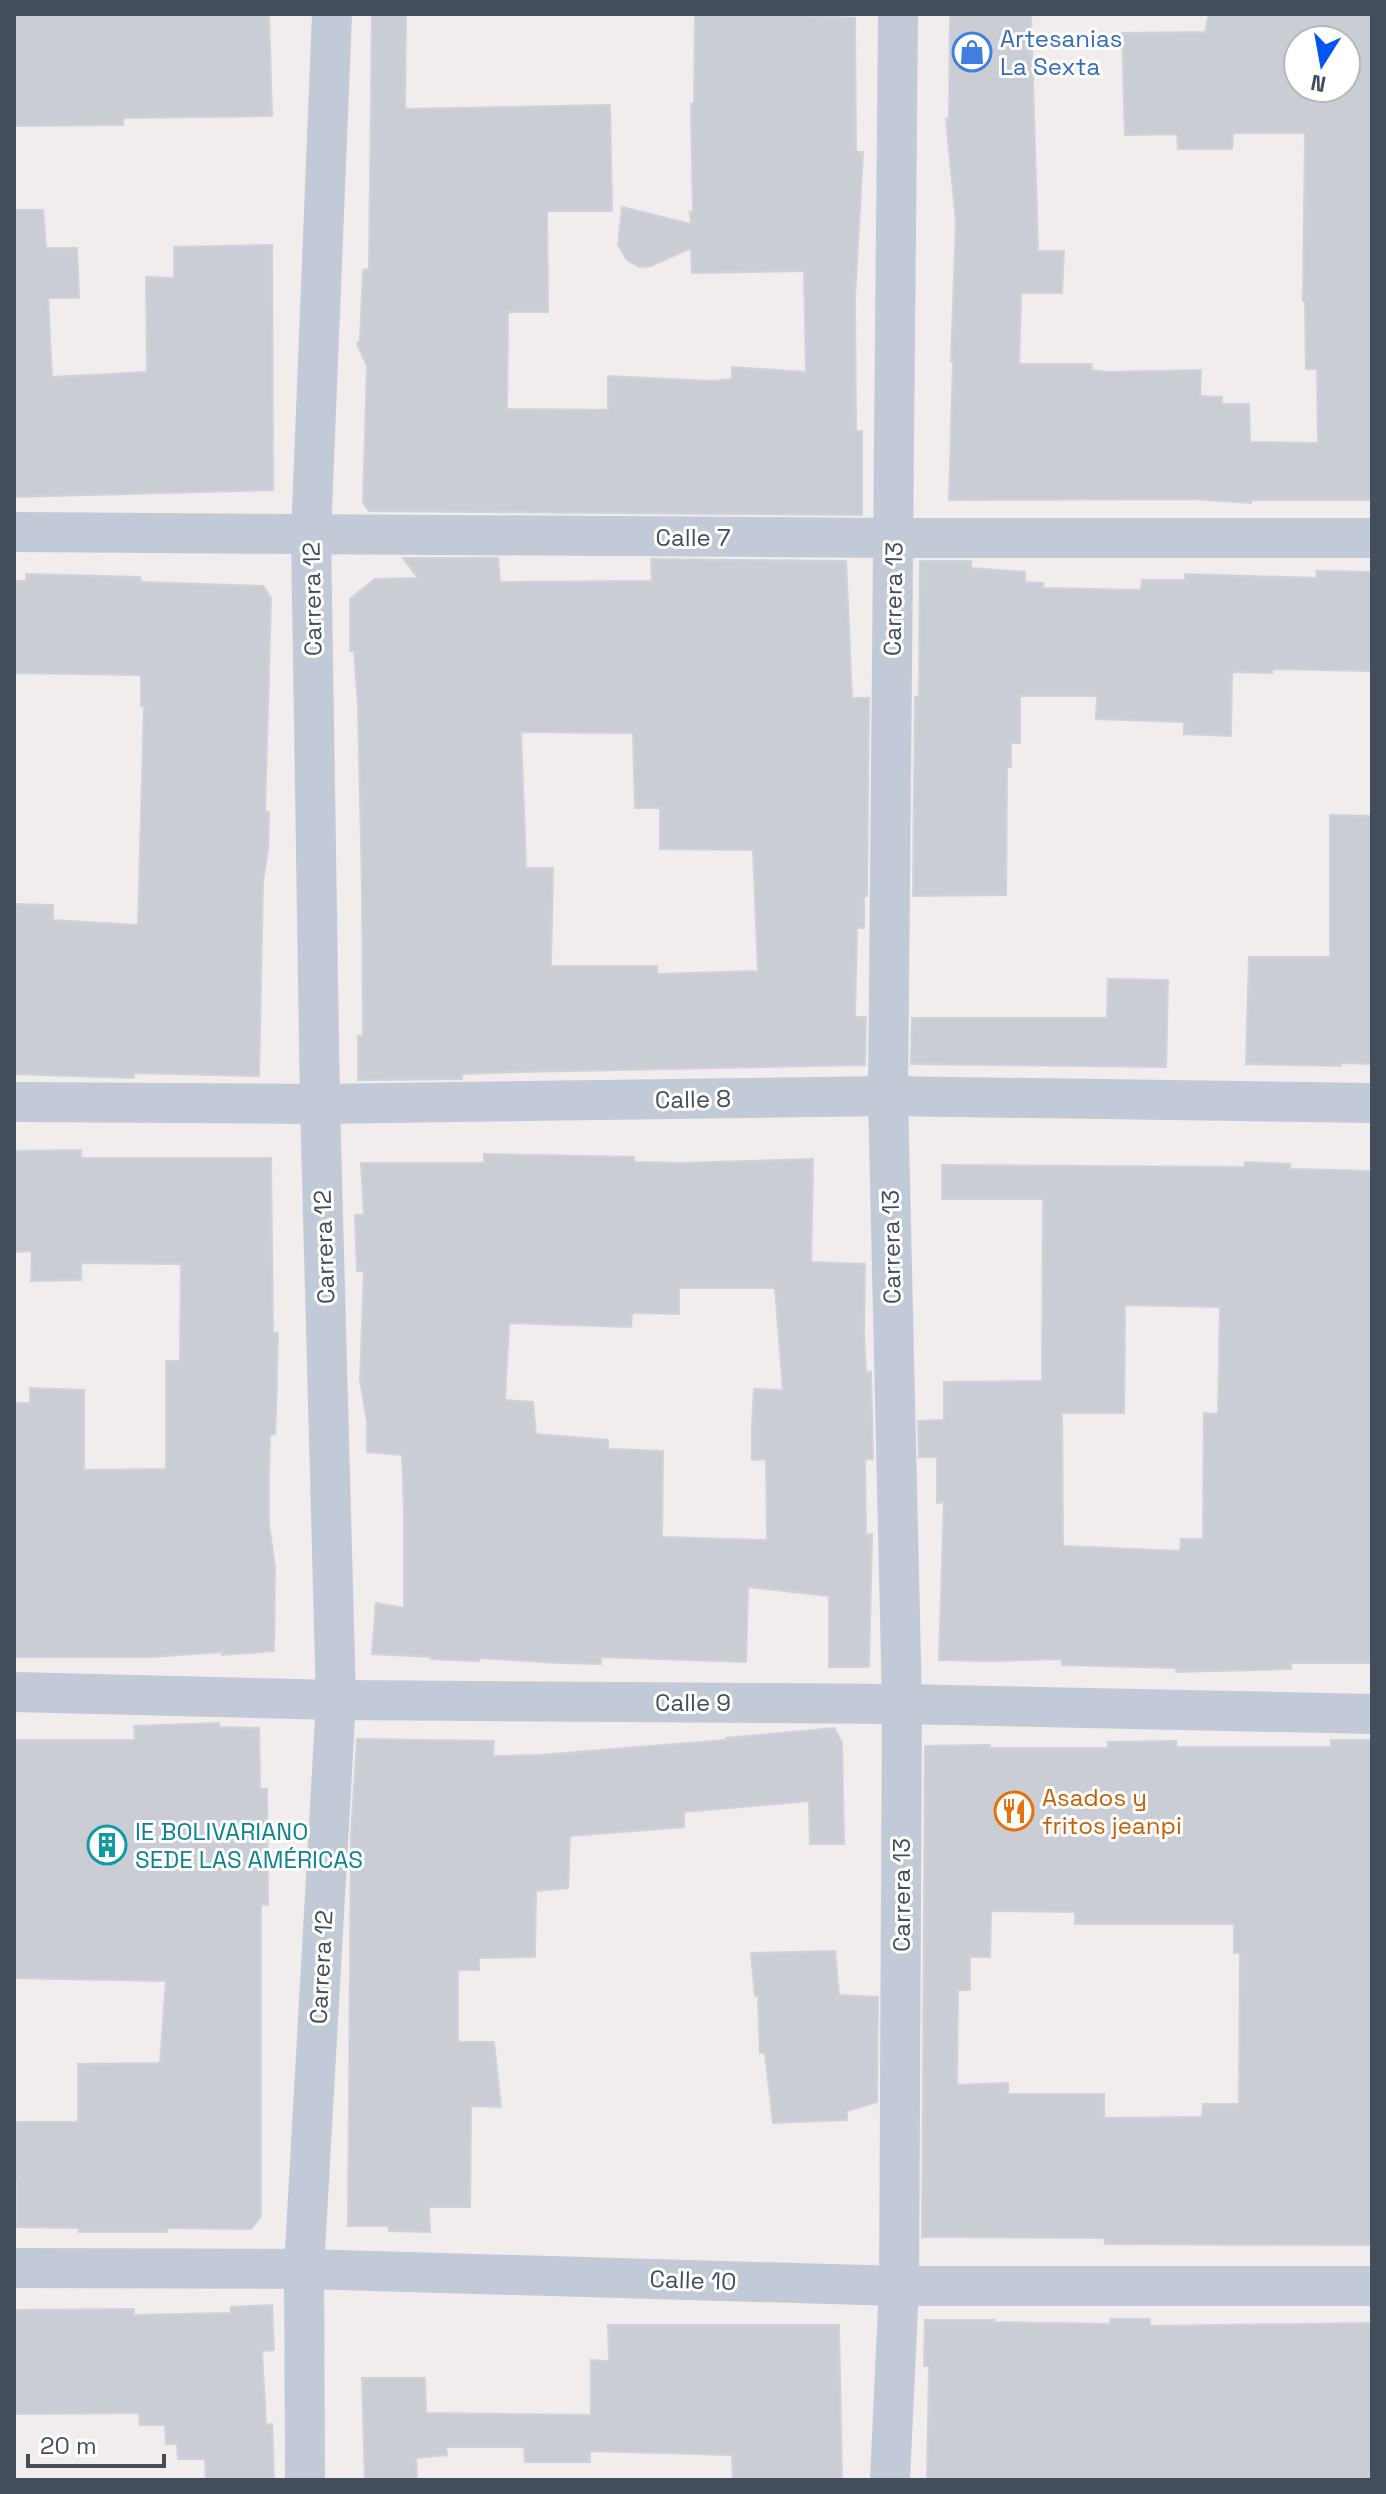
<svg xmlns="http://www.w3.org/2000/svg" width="1386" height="2494" viewBox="0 0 1386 2494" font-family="'Space Grotesk',sans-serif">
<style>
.building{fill:#cbcdd5;stroke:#d0d2d9;stroke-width:2;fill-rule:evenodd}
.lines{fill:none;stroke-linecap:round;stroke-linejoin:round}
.minor{stroke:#c1cad6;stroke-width:40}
.labels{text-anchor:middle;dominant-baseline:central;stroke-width:6;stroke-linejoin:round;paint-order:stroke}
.shop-label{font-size:24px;fill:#366cbe;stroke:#fff;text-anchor:start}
.street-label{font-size:24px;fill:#434e5c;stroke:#fff}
.food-label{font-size:24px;fill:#c56008;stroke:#fff;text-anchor:start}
.culture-label{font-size:24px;fill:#0d838f;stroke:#fff;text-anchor:start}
</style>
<rect width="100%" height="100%" fill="#f0edec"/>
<!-- building -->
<g class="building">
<path d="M14 14H269L272 116 123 118V125L14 126Z"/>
<path d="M372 14H406L405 109 610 105 612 211H547L548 312H508L507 409 608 410V376L711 381 732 379V367L806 372 804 271 692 273 691 248 651 266 640 267 627 260 618 245 622 207 691 224 690 212 693 213 691 104H694L695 14H782L855 18 856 152H863L855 297 856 431H862V515L369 511 363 503 367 366 357 344 360 340 363 270 369 269Z"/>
<path d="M950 14H1031L1038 251H1064L1062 293H1021L1019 364H1092L1091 370 1107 372 1201 370 1200 396 1222 397V404H1249L1250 442 1318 443 1317 369H1306L1305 301H1303L1305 133H1233L1232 149H1178L1177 134 1125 135 1122 33 1205 32 1209 14H1372V500H1251V503L1191 499 949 500 953 360 951 361 956 222 946 119H949ZM1298 40H1346V88H1298Z"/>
<path d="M14 210H43L46 248H77L79 298H48L52 377 147 372 146 277 174 278V247L272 245 273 490 14 497Z"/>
<path d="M403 558H498L500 582 652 581 651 559 846 561 852 698H869L867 896H864V928H857L855 1017H866L865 1065 520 1072 462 1074V1079L358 1080V1036H363L362 888 358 706 354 650 350 651V599L375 579 418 578ZM521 732 633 733 635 808H660V849L753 850 758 971 657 974V966H551L553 868H526Z"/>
<path d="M920 561H971V568L1025 572V582L1043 583V588L1141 590 1142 580H1185V574L1317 578 1316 571 1372 572V671L1272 669V673L1232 672 1231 736 1184 734V722L1096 719 1097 696H1020V743H1011V767H1007L1006 895 913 896 915 697H919Z"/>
<path d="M26 574 140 577 141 582 263 586 271 598 265 812H269L268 849 263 882 259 1076 134 1073V1078L14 1074V904L53 905V920L138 925 144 706H141V675L14 673V581H26Z"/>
<path d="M1330 815 1372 816V1064L1341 1063V1066L1246 1064 1249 957H1330Z"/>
<path d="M1108 979 1168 980 1166 1067 911 1064 912 1018H1107Z"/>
<path d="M81 1150V1158H271L273 1333H278L276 1411 275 1434 270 1435 269 1476V1525L275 1567 274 1651 222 1655V1652L152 1657H14V1403H30V1388L84 1390V1470L166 1469V1361H180L181 1264 81 1263V1280L31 1281 32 1251 14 1252V1151Z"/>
<path d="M484 1154 634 1157V1162L682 1163 813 1159 811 1262 865 1264 864 1333 866 1373 871 1372 873 1459H865L866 1535 872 1534 869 1667H829V1596L748 1587 746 1662 601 1657V1664L560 1663 479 1658V1661L431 1659 432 1657 372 1654 376 1603 404 1608V1508L402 1455 367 1452V1422L360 1380 364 1271H357L355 1215H364L361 1163H484ZM679 1288H775L783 1390 754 1389 752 1426V1460L766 1459 767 1540 662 1537 663 1451 608 1449V1440L536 1434 533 1402 505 1400 509 1323 631 1327 632 1313 679 1314Z"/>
<path d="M1245 1162 1290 1164V1169L1372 1171V1663H1291V1669L1176 1672 1177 1668 1062 1665V1659L992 1661 939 1660 944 1502 937 1503V1457H919L918 1421 944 1420V1382L1042 1381 1043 1199H942V1165L1245 1167ZM1125 1305 1220 1307 1218 1414 1204 1413 1203 1539H1181L1180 1551 1063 1546 1062 1413H1124Z"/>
<path d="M219 1723V1727L259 1728 260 1789H267L268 1905 261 1904V2216L251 2229 167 2228V2232H79V2228L17 2227V2181H14L16 2122H78V2064L160 2063 166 1981 15 1978 14 1740H135L134 1726Z"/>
<path d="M834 1728 842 1743 844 1844H810L809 1801 684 1812V1827L570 1836 568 1888 536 1891 535 1957 479 1958V1970H458V2042H494L501 2107 471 2106 470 2207H429L430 2232 389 2231V2226H348L351 1835 357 1739 494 1741 493 1756 539 1755 726 1740V1738Z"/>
<path d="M1331 1740H1372V2245L1105 2244 1104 2238 922 2237 925 1746 990 1745V1748H1108V1742L1176 1741V1747H1331ZM991 1911 1075 1912V1924H1234V1953H1240L1239 2104H1203L1202 2117 1104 2118V2094H1008V2083L957 2085 958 1990H970V1957H990Z"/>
<path d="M835 1951 839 1995 878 1997 877 2102 847 2111V2120L773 2123 765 2053H760L758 1996H755L751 1953Z"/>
<path d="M272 2305 274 2350 262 2351 266 2425 272 2424 274 2479H206L205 2459H178L177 2444H166L165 2425H140L139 2413 14 2414V2310L134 2309V2315L231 2313V2307Z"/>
<path d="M1111 2319H1150V2326L1372 2323V2480H927L929 2366H924L925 2320H994L993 2322 1110 2324Z"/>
<path d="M608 2325H839L842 2480H733L732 2455 590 2451V2462H525L524 2447H446L447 2455 416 2458 417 2480H365L362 2378H425L426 2413 591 2415V2360L609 2361Z"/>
</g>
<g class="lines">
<!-- minor -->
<g class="minor">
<path d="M14 532 894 538H1372"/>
<path d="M14 1102 320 1104 888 1096 1372 1103"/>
<path d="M14 1692 336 1700 902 1704 1372 1714"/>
<path d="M14 2268 304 2269 899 2286H1372"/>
<path d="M305 2480 304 2269 336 1700 320 1104 311 535 332 14"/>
<path d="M890 2480 899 2286 902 1704 888 1096 898 14"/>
</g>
</g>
<!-- icons -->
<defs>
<symbol id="shop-ring" viewBox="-11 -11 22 22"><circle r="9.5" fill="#fff" stroke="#3f7fe0" stroke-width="1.5"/><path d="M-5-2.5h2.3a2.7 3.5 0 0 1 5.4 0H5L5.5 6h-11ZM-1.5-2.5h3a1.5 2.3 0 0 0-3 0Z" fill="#3f7fe0"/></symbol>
<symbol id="restaurant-ring" viewBox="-11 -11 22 22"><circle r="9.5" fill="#fff" stroke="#e8710a" stroke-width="1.5"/><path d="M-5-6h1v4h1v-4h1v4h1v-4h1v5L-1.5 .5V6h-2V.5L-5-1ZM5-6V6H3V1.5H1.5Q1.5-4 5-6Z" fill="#e8710a"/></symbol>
<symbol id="building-ring" viewBox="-11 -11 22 22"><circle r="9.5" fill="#fff" stroke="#0f9aa8" stroke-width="1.5"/><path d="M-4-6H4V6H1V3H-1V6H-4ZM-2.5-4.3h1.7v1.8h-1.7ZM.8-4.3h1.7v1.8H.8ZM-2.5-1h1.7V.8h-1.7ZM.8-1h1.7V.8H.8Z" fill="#0f9aa8"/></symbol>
</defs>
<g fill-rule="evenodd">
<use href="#shop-ring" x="950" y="30" width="44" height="44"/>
<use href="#restaurant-ring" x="992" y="1789" width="44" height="44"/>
<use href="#building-ring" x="85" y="1823" width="44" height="44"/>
</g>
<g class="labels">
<!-- shop labels -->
<g class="shop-label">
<text x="1000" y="38">Artesanias<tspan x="1000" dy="28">La Sexta</tspan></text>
</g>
<!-- street labels -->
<g class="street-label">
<text x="693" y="537">Calle 7</text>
<text transform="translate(312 599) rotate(-91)">Carrera 12</text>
<text transform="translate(893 599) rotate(-89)">Carrera 13</text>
<text transform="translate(693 1099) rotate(-1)">Calle 8</text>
<text transform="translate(324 1247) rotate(-92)">Carrera 12</text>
<text transform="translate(891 1247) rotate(-91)">Carrera 13</text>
<text x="693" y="1702">Calle 9</text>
<text transform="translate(901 1895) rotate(-90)">Carrera 13</text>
<text transform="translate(321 1967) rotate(-87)">Carrera 12</text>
<text transform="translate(693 2280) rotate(2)">Calle 10</text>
</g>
<!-- food labels -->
<g class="food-label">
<text x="1042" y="1797">Asados y<tspan x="1042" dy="28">fritos jeanpi</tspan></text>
</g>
<!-- culture labels -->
<g class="culture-label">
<text x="135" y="1831">IE BOLIVARIANO<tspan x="135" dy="28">SEDE LAS AMÉRICAS</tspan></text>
</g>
</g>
<!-- border -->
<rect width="1386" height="2494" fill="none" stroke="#434e5c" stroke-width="32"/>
<!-- north arrow -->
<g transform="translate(1322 64) rotate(191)"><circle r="38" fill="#ffffff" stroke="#b4b8be" stroke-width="2"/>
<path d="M0-6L14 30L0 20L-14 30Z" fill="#0354f3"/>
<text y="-12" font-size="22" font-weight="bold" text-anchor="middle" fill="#434e5c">N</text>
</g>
<!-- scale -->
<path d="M28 2454v12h136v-12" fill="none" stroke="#434e5c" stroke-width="4"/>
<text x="40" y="2454" font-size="24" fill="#434e5c" stroke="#ffffff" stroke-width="6" paint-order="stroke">20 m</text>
</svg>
